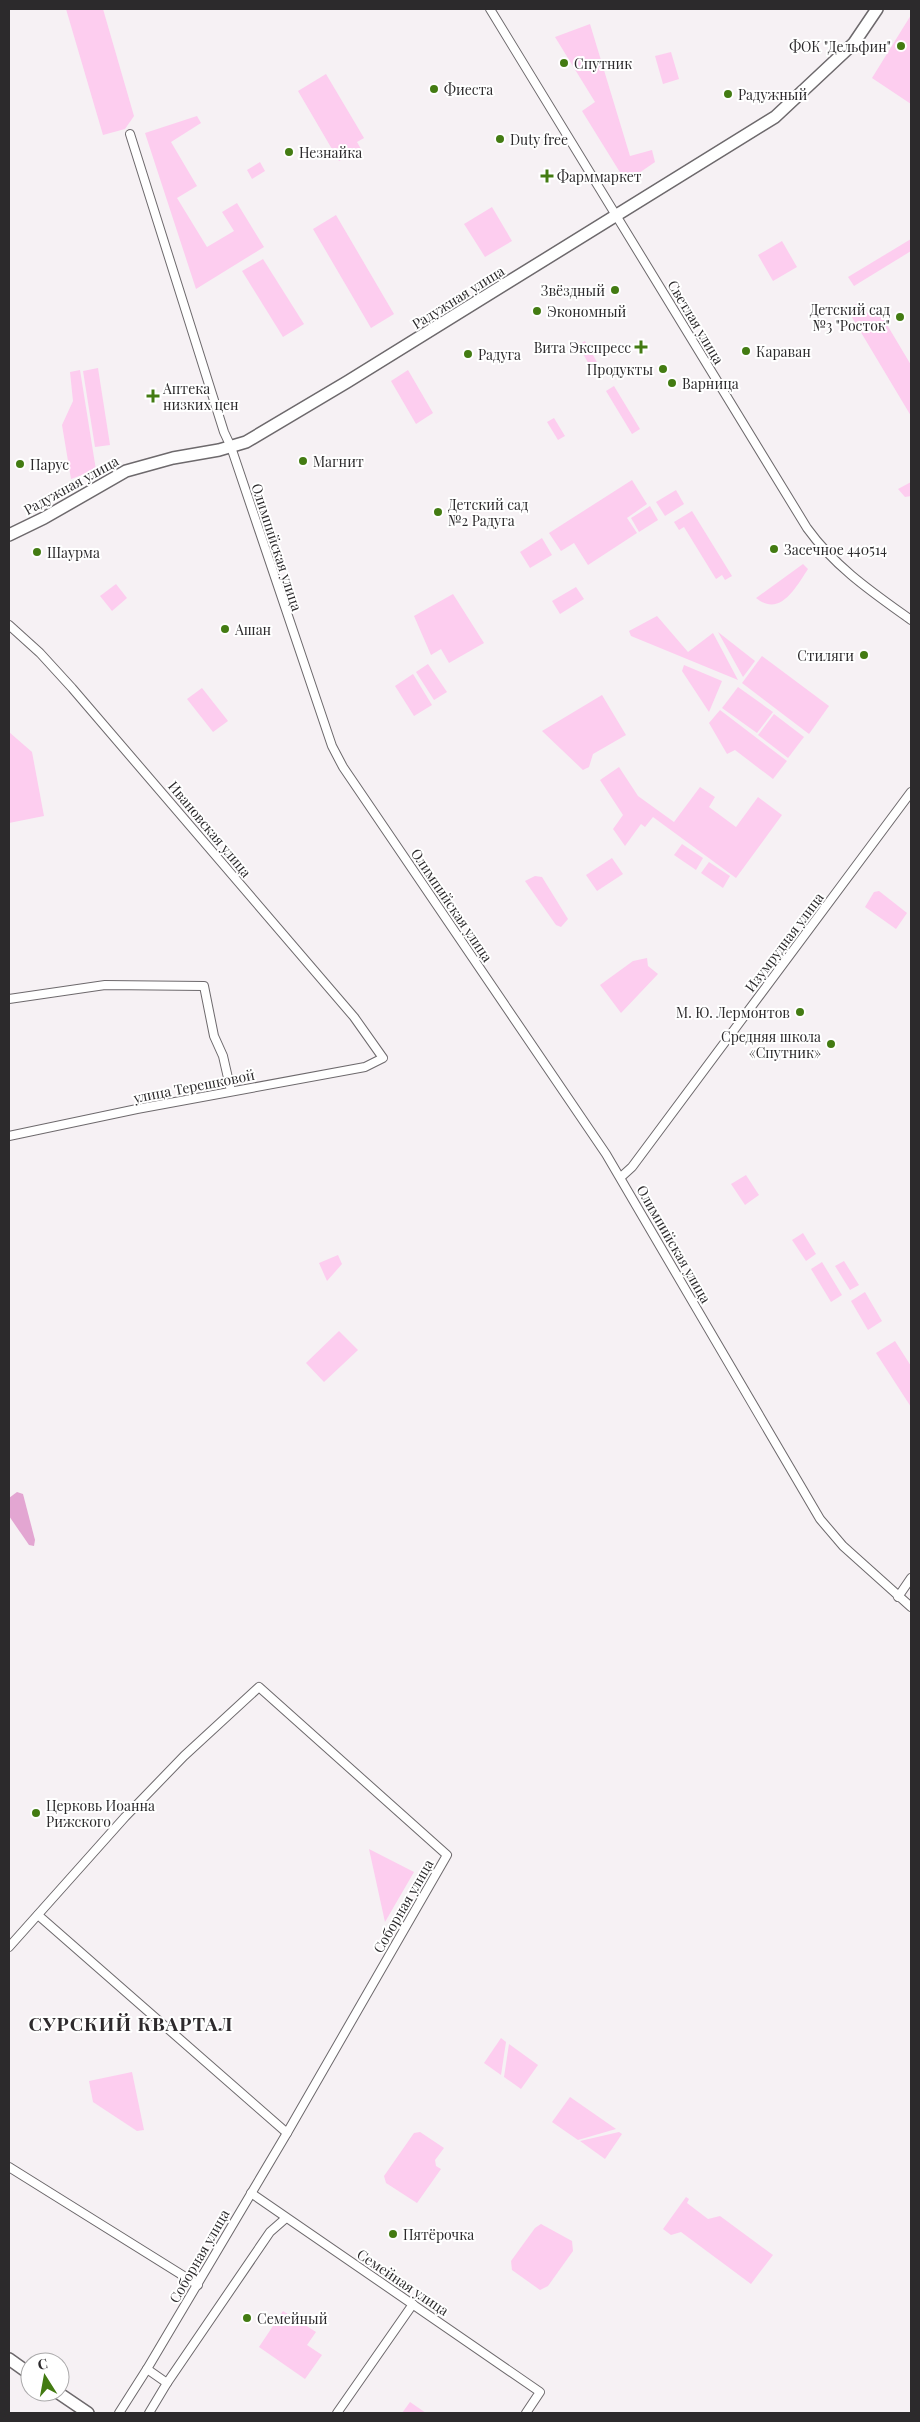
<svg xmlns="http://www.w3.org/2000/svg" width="920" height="2422" viewBox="0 0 920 2422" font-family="'Playfair Display',serif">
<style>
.green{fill:#fdcdef}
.forest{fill:#e3a6d2}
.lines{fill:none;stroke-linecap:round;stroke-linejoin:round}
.street-casing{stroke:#6d696c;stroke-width:10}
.secondary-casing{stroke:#6d696c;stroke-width:14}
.street{stroke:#fff;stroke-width:8}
.secondary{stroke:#fff;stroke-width:11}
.poi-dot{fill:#437b12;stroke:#fff;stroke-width:2}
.labels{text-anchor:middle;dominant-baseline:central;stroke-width:4;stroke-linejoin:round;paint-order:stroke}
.poi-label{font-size:14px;fill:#2c2a2c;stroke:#fff;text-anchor:start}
.street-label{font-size:14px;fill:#2c2a2c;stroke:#fff}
.district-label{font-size:19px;font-weight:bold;letter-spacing:1px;fill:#2e2a2d;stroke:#fff}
</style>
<rect width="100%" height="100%" fill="#f6f1f4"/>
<!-- green -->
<g class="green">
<path d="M66 9H103L134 116 125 129 103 135Z"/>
<path d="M911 15V104L872 78Z"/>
<path d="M590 24 630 156 652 150 655 162 626 182 582 111 595 102 555 37Z"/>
<path d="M671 52 679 79 663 84 655 56Z"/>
<path d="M326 74 364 138 357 142 361 149 339 161 298 91Z"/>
<path d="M197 116 201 123 171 142 197 186 177 198 207 247 234 231 222 212 237 203 264 247 196 289 145 133Z"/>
<path d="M260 162 265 171 252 179 247 170Z"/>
<path d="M492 207 512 241 485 257 464 224Z"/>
<path d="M336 215 394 314 371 328 313 229Z"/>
<path d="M911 239V251L854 286 848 277Z"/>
<path d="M782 241 797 267 773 281 758 255Z"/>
<path d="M263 259 304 324 283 337 242 271Z"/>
<path d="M858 303 865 314 877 308 911 365V416L847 309Z"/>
<path d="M585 341 602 371 595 375 578 345Z"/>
<path d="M98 368 110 445 95 447 83 371Z"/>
<path d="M80 370 96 470 71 479 62 425 73 401 70 372Z"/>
<path d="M408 370 433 413 416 424 391 381Z"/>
<path d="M614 386 640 429 632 434 606 391Z"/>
<path d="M554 418 565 436 558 440 547 422Z"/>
<path d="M632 480 647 504 627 518 637 533 588 565 574 543 561 551 549 533Z"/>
<path d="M911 482V496L905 497 898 489Z"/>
<path d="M676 490 684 504 665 516 656 502Z"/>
<path d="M650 506 658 520 639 532 631 518Z"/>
<path d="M692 511 732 576 725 580 722 575 716 579 684 527 679 530 674 522Z"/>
<path d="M542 538 552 555 530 568 520 552Z"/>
<path d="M803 564 808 569C796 587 780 618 756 598Z"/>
<path d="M116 584 127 598 112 611 100 596Z"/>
<path d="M576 587 584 599 560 614 552 601Z"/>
<path d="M453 594 484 643 449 663 441 649 431 655 414 616Z"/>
<path d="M657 616 688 652 713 633 738 680 631 636 629 631Z"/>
<path d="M718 632 755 661 743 677Z"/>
<path d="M762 656 829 706 809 734 742 683Z"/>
<path d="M428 664 447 692 434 700 416 672Z"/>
<path d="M684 665 722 681 709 712 682 671Z"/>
<path d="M413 674 432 705 414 716 395 686Z"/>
<path d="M738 687 773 712 757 733 722 708Z"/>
<path d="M202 688 228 721 213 732 187 699Z"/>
<path d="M602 695 626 735 593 754 589 767 583 770 542 731Z"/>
<path d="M720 710 787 761 773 779 735 750 727 754 709 723Z"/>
<path d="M774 714 804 737 788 758 758 735Z"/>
<path d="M9 732 32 752 44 816 9 823Z"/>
<path d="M619 767 638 796 674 822 700 787 715 797 709 807 736 827 758 797 782 815 736 878 653 817 645 827 641 824 625 846 613 829 623 815 600 780Z"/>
<path d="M682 844 703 858 696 870 674 855Z"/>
<path d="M612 858 623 874 597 891 586 875Z"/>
<path d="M709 862 730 876 723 888 701 873Z"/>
<path d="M535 876 542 877 568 919 561 927 556 925 525 881Z"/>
<path d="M879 891 907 913 896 929 865 907 874 892Z"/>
<path d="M647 958 648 966 658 974 621 1013 600 985 633 961Z"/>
<path d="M746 1175 759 1195 745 1205 731 1184Z"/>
<path d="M803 1233 816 1254 806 1261 792 1240Z"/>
<path d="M338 1255 342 1264 327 1281 319 1263Z"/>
<path d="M844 1261 859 1285 850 1290 835 1266Z"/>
<path d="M822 1262 842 1295 831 1302 811 1269Z"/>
<path d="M865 1292 882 1321 868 1330 851 1301Z"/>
<path d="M339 1331 358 1350 324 1382 306 1363Z"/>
<path d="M895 1341 911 1366V1407L876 1353Z"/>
<path d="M369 1849 414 1872 385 1922Z"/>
<path d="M501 2038 506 2042 501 2075 484 2063Z"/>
<path d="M509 2044 538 2065 521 2089 504 2077Z"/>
<path d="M132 2072 144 2130 137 2131 93 2102 89 2081Z"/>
<path d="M570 2097 616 2129 578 2140 552 2122Z"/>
<path d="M420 2132 444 2148 435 2160 436 2166 441 2169 417 2203 386 2183 384 2176 414 2133Z"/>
<path d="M619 2132 622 2134 605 2159 580 2141Z"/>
<path d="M686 2197 689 2199 687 2203 708 2219 720 2216 773 2255 751 2284 681 2232 671 2235 663 2229Z"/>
<path d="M541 2224 572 2241 573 2251 548 2286 540 2290 512 2270 511 2261 535 2228Z"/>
<path d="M283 2311 316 2332 307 2345 322 2355 305 2379 259 2347Z"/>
<path d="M410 2402 426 2413H402Z"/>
</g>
<!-- forest -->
<path class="forest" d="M17 1492 23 1494 35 1540 34 1546 29 1545 9 1516V1498Z"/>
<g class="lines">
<defs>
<g id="street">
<path d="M490 9 807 528C835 567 872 592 911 620"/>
<path d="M130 134 224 432 231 447 332 746 343 767 606 1154 820 1519 843 1546 911 1607"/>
<path d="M9 625 40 653 72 688 354 1017 383 1058 365 1067 137 1109 9 1136"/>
<path d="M9 999 105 985 204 986 214 1036 223 1056 231 1091"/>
<path d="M621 1177 632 1167 911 792"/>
<path d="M898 1597 911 1578"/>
<path d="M38 1915 287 2133"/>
<path d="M9 1947 125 1817 184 1756 259 1687 447 1855 287 2133 147 2369 167 2383 149 2413"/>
<path d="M9 2167 198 2285"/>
<path d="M251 2193 540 2392 526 2413"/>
<path d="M167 2383 270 2232 286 2218"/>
<path d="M119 2413 147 2369"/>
<path d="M337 2413 413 2304"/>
</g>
<g id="secondary">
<path d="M9 535 44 518 126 471 173 458 219 450 246 442 347 382 775 117 854 43 877 9"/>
<path d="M9 2359 30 2374"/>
<path d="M57 2392 88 2413"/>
</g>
</defs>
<!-- street casing -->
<use href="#street" class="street-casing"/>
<!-- secondary casing -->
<use href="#secondary" class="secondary-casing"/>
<!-- street -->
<use href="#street" class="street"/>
<!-- secondary -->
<use href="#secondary" class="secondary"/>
</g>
<!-- markers -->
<g class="poi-dot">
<circle cx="901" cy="46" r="5"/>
<circle cx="564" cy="63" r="5"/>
<circle cx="434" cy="89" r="5"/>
<circle cx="728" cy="94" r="5"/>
<circle cx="500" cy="139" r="5"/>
<circle cx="289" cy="152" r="5"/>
<path d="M544.5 168.5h5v5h5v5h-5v5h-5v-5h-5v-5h5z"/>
<circle cx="615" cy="290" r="5"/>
<circle cx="537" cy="311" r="5"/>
<circle cx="900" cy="317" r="5"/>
<path d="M638.5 339.5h5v5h5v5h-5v5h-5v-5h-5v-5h5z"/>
<circle cx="746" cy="351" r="5"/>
<circle cx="468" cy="354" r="5"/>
<circle cx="663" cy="369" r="5"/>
<circle cx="672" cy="383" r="5"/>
<path d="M150.5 388.5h5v5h5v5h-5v5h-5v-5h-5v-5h5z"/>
<circle cx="303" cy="461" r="5"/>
<circle cx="20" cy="464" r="5"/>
<circle cx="438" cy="512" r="5"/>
<circle cx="774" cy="549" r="5"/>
<circle cx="37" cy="552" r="5"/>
<circle cx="225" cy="629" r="5"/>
<circle cx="864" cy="655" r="5"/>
<circle cx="800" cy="1012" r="5"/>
<circle cx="831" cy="1044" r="5"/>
<circle cx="36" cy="1813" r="5"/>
<circle cx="393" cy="2234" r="5"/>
<circle cx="247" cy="2318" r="5"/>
</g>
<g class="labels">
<!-- poi labels -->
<g class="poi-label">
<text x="891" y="46" text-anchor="end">ФОК "Дельфин"</text>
<text x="574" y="63">Спутник</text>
<text x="444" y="89">Фиеста</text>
<text x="738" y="94">Радужный</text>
<text x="510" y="139">Duty free</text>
<text x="299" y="152">Незнайка</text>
<text x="557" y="176">Фарммаркет</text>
<text x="605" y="290" text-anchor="end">Звёздный</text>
<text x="890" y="309" text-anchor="end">Детский сад<tspan x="890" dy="16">№3 "Росток"</tspan></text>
<text x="547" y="311">Экономный</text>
<text x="631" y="347" text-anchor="end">Вита Экспресс</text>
<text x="756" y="351">Караван</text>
<text x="478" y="354">Радуга</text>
<text x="653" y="369" text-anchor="end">Продукты</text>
<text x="682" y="383">Варница</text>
<text x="163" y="388">Аптека<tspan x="163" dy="16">низких цен</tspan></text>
<text x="313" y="461">Магнит</text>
<text x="30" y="464">Парус</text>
<text x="448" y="504">Детский сад<tspan x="448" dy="16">№2 Радуга</tspan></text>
<text x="784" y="549">Засечное 440514</text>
<text x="47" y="552">Шаурма</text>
<text x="235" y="629">Ашан</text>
<text x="854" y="655" text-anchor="end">Стиляги</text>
<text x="790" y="1012" text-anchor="end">М. Ю. Лермонтов</text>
<text x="821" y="1036" text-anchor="end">Средняя школа<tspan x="821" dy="16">«Спутник»</tspan></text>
<text x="46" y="1805">Церковь Иоанна<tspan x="46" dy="16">Рижского</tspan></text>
<text x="403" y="2234">Пятёрочка</text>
<text x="257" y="2318">Семейный</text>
</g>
<!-- street labels -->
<g class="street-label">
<text transform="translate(458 297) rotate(-32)">Радужная улица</text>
<text transform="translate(696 322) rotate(59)">Светлая улица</text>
<text transform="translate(71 485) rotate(-29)">Радужная улица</text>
<text transform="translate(277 547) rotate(72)">Олимпийская улица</text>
<text transform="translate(210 829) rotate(50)">Ивановская улица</text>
<text transform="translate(452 905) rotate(56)">Олимпийская улица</text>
<text transform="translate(784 942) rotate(-53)">Изумрудная улица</text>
<text transform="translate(194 1086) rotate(-11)">улица Терешковой</text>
<text transform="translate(674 1244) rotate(60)">Олимпийская улица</text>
<text transform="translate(403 1906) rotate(-60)">Соборная улица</text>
<text transform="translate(199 2256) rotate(-60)">Соборная улица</text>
<text transform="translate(403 2282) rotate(34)">Семейная улица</text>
</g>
<!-- district labels -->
<g class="district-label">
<text x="131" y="2023">СУРСКИЙ КВАРТАЛ</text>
</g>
</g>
<!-- border -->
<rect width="920" height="2422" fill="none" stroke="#2c2a2c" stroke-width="20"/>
<!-- north arrow -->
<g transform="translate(45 2377) rotate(349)"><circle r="24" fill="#ffffff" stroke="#abaaab"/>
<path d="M0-4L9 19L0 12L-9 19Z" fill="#437b12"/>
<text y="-8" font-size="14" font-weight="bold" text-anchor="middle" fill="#2c2a2c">С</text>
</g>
</svg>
